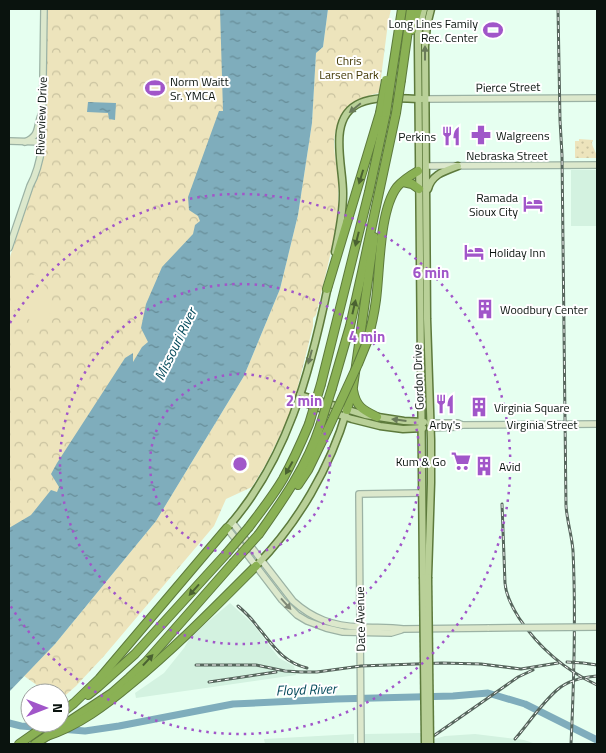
<svg xmlns="http://www.w3.org/2000/svg" width="606" height="753" viewBox="0 0 606 753" font-family="'Titillium Web',sans-serif">
<style>
.built{fill:#d3f2e0}
.grass{fill:url(#grass-dots)}
.park{fill:url(#park-crowns)}
.garden{fill:#ede4bc}
.water{fill:url(#water-ripples)}
.lines{fill:none;stroke-linecap:round;stroke-linejoin:round}
.river{stroke:#7fadbc;stroke-width:7}
.secondary-casing{stroke:#9bb2a4;stroke-width:8}
.primary-casing{stroke:#5d7a3c;stroke-width:9}
.highway-casing{stroke:#5d7a3c;stroke-width:10}
.secondary{stroke:#dce8cc;stroke-width:5.5}
.primary{stroke:#b9d098;stroke-width:6}
.highway{stroke:#8ab154;stroke-width:8}
.rail-casing{stroke:#57665d;stroke-width:3}
.rail{stroke:#fff;stroke-width:1;stroke-dasharray:4;stroke-linecap:butt}
.secondary-bridge-casing{stroke:#9bb2a4;stroke-width:8;stroke-linecap:butt}
.primary-bridge-casing{stroke:#5d7a3c;stroke-width:9;stroke-linecap:butt}
.highway-bridge-casing{stroke:#5d7a3c;stroke-width:10;stroke-linecap:butt}
.secondary-bridge{stroke:#dce8cc;stroke-width:5.5}
.primary-bridge{stroke:#b9d098;stroke-width:6}
.highway-bridge{stroke:#8ab154;stroke-width:8}
.oneway{fill:#6a7b5a}
.oneway2{fill:#4a6231}
.oneway3{fill:#7e8876}
.ring{fill:none;stroke:#a156c9;stroke-width:2.5;stroke-dasharray:2.5 5}
.labels{text-anchor:middle;dominant-baseline:central;stroke-width:4;stroke-linejoin:round;paint-order:stroke}
.poi-label{font-size:12px;fill:#0a130e;stroke:#fff;text-anchor:start}
.park-label{font-size:12px;fill:#433905;stroke:#fff}
.street-label{font-size:12px;fill:#0a130e;stroke:#fff}
.water-label{font-size:14px;font-style:italic;fill:#044a5b;stroke:#fff}
.centre{fill:#a156c9;stroke:#fff;stroke-width:2.5}
.ring-label{font-size:15px;text-anchor:middle;font-weight:bold;fill:#a156c9;stroke:#fff;stroke-width:4;stroke-linejoin:round;paint-order:stroke}
</style>
<defs>
<pattern id="grass-dots" width="8" height="8" patternUnits="userSpaceOnUse" patternTransform="scale(1.25)"><rect width="8" height="8" fill="#ede4bc"/><path d="M2 2h.1M6 6h.1" fill="none" stroke="#cac3a0" stroke-width="1.8" stroke-linecap="round"/></pattern>
<pattern id="park-crowns" width="20" height="18" patternUnits="userSpaceOnUse" patternTransform="scale(1.25)"><rect width="20" height="18" fill="#ede4bc"/><path d="M2 6a3 3 0 1 1 6 0M12 15a3 3 0 1 1 6 0" fill="none" stroke="#cac3a0"/></pattern>
<pattern id="water-ripples" width="26" height="14" patternUnits="userSpaceOnUse" patternTransform="scale(1.25)"><rect width="26" height="14" fill="#7fadbc"/><path d="M2 4q2-2 4 0t4 0M15 11q2-2 4 0t4 0" fill="none" stroke="#668c97"/></pattern>
</defs>
<rect width="100%" height="100%" fill="#e6fff0"/>
<!-- built -->
<g class="built">
<rect x="571" y="170" width="26" height="56"/>
<path d="M230 603 252 623 279 658 294 666 296 675 136 698 135 693 164 673 184 648 191 636Z"/>
<path d="M421 733V744H365V734Z"/>
<path d="M354 734V744H265L264 739Z"/>
<path d="M475 734 524 740 536 744H434V739L445 736Z"/>
</g>
<!-- grass -->
<path class="grass" d="M579 139 593 140V141L592 142C592 148 597 152 597 158H575V141H579Z"/>
<!-- park -->
<g class="park">
<path d="M47 9H226L241 90 174 325 67 483 9 561V260L41 163 45 139 47 85Z"/>
<path d="M328 9H391L388 23 379 93C360 97 343 106 337 126 331 143 336 159 338 176 339 186 338 196 338 206 335 243 324 279 316 315L313 318V326L292 410 267 462 252 487 226 499 214 526 104 656 76 686 60 700V693H48L24 676 55 644 156 521 244 376 280 289 298 215 312 123 316 53 323 47Z"/>
</g>
<!-- garden -->
<path class="garden" d="M34 274C52 290 59 308 41 328L13 308V302Z"/>
<!-- water -->
<g class="water">
<path d="M220 9H328L323 47 316 53 312 123 298 215 280 289 244 376 156 521 55 644 9 692V528L31 515 51 490 57 492 59 487 51 474 57 463 125 358 133 353V362L142 347 148 342 141 328 146 304 162 267 193 234 195 225 200 221 198 216 189 210 188 197 219 111H223Z"/>
<path d="M88 102 116 103 115 120 109 119 108 113 87 112Z"/>
</g>
<g class="lines">
<!-- river -->
<path class="river" d="M9 723 21 726 85 731 119 726 233 704 336 699 453 696 488 693 525 704 597 740"/>
<defs>
<g id="secondary">
<path d="M425 99 597 98"/>
<path d="M9 141 42 142"/>
<path d="M25 142C40 135 36 129 41 115"/>
<path d="M426 166 597 165"/>
<path d="M9 248 30 186C37 173 40 160 42 146L44 9"/>
<path d="M430 423H458L462 425 597 424"/>
<path d="M430 428 457 427 462 425"/>
<path d="M232 522 293 601C313 619 333 626 360 627 375 628 389 627 403 629L489 628"/>
<path d="M227 528 282 600 297 615 307 621 326 628 343 632 391 633 401 630"/>
<path d="M361 744 359 494 422 493"/>
</g>
<g id="primary">
<path d="M428 189C432 174 445 171 458 166"/>
<path d="M335 252C339 233 343 214 343 195 344 167 326 118 360 103 377 95 404 99 422 99"/>
<path d="M300 395 365 415 404 421 424 422"/>
<path d="M299 401 352 419 380 426 403 429 423 428"/>
<path d="M227 528C287 461 310 373 328 286"/>
<path d="M256 566C298 523 330 468 347 410"/>
<path d="M423 577 418 46V34L424 9"/>
<path d="M428 577 431 483V440L427 319 425 46 427 25 431 9"/>
</g>
<g id="highway">
<path d="M412 30 418 9"/>
<path d="M391 80 402 9"/>
<path d="M401 80 411 9"/>
<path d="M403 182 412 184 419 189"/>
<path d="M327 289 380 113"/>
<path d="M367 342C371 328 374 315 376 300 380 270 379 211 397 187 403 180 411 175 418 171"/>
<path d="M321 384 369 192 386 113"/>
<path d="M332 388 350 326 362 272 396 113"/>
<path d="M353 390C356 407 363 410 377 417"/>
<path d="M347 410 353 387 374 237"/>
<path d="M298 485 308 470 328 429"/>
<path d="M249 527C261 511 273 496 283 479 293 461 301 443 309 424"/>
<path d="M259 534C283 500 307 466 320 426"/>
<path d="M88 695 98 687 135 654 226 554"/>
<path d="M60 714 74 703 99 679 227 528"/>
<path d="M62 726 112 693 129 678 146 662 233 563"/>
<path d="M47 736C78 726 106 705 131 684 175 648 215 607 256 566"/>
<path d="M19 744 49 723"/>
<path d="M35 744 50 734"/>
</g>
</defs>
<!-- secondary casing -->
<use href="#secondary" class="secondary-casing"/>
<!-- primary casing -->
<use href="#primary" class="primary-casing"/>
<!-- highway casing -->
<use href="#highway" class="highway-casing"/>
<!-- secondary -->
<use href="#secondary" class="secondary"/>
<!-- primary -->
<use href="#primary" class="primary"/>
<!-- highway -->
<use href="#highway" class="highway"/>
<defs>
<g id="rail">
<path d="M558 9 560 120 562 155 566 506C567 521 572 536 573 551 576 615 574 681 571 744"/>
<path d="M502 504 505 583C506 596 512 607 519 618 539 648 565 670 597 685"/>
<path d="M238 606C245 612 252 619 257 626 273 645 282 662 307 668"/>
<path d="M567 662 583 663 597 665"/>
<path d="M196 665H256L285 671 301 672H317L361 666 442 663 481 664 521 669 558 663"/>
<path d="M209 682 276 672"/>
<path d="M515 739C529 723 541 704 557 690 567 681 584 677 597 676"/>
<path d="M422 744 518 677 533 670"/>
</g>
</defs>
<!-- rail casing -->
<use href="#rail" class="rail-casing"/>
<!-- rail -->
<use href="#rail" class="rail"/>
<defs>
<path id="secondary-bridge" d="M489 628 597 627"/>
<g id="primary-bridge">
<path d="M423 577 425 744"/>
<path d="M428 577 430 744"/>
</g>
<g id="highway-bridge">
<path d="M380 113 386 80"/>
<path d="M386 113 391 80"/>
<path d="M396 113 401 80"/>
<path d="M309 424 321 384"/>
<path d="M320 426 332 388"/>
<path d="M328 429 358 364 367 342"/>
<path d="M226 554 249 527"/>
<path d="M233 563 259 534"/>
</g>
</defs>
<!-- secondary-bridge casing -->
<use href="#secondary-bridge" class="secondary-bridge-casing"/>
<!-- primary-bridge casing -->
<use href="#primary-bridge" class="primary-bridge-casing"/>
<!-- highway-bridge casing -->
<use href="#highway-bridge" class="highway-bridge-casing"/>
<!-- secondary-bridge -->
<use href="#secondary-bridge" class="secondary-bridge"/>
<!-- primary-bridge -->
<use href="#primary-bridge" class="primary-bridge"/>
<!-- highway-bridge -->
<use href="#highway-bridge" class="highway-bridge"/>
</g>
<!-- one-way arrows -->
<defs><path id="oneway-solid" d="M-6-.8H1V-3.2L6.5 0L1 3.2V.8H-6Z" transform="scale(1.25)"/></defs>
<g class="oneway">
<use href="#oneway-solid" transform="translate(425 53) rotate(-90)"/>
<use href="#oneway-solid" transform="translate(355 108) rotate(141)"/>
<use href="#oneway-solid" transform="translate(310 357) rotate(105)"/>
<use href="#oneway-solid" transform="translate(399 420) rotate(-173)"/>
</g>
<g class="oneway2">
<use href="#oneway-solid" transform="translate(361 177) rotate(107)"/>
<use href="#oneway-solid" transform="translate(357 239) rotate(104)"/>
<use href="#oneway-solid" transform="translate(354 307) rotate(-77)"/>
<use href="#oneway-solid" transform="translate(289 468) rotate(119)"/>
<use href="#oneway-solid" transform="translate(194 590) rotate(132)"/>
<use href="#oneway-solid" transform="translate(148 660) rotate(-47)"/>
</g>
<use class="oneway3" href="#oneway-solid" transform="translate(286 604) rotate(48)"/>
<!-- distance rings -->
<g class="ring">
<circle cx="240" cy="464" r="90"/>
<circle cx="240" cy="464" r="180"/>
<path d="M10 323A270 270 0 1 1 10 605"/>
</g>
<!-- icons -->
<defs>
<symbol id="stadium-bare" viewBox="-9 -9 18 18"><path d="M0-5a6.5 5 0 1 0 0 10a6.5 5 0 1 0 0-10ZM-3.5-1.8h7v3.6h-7Z" fill="#a156c9" stroke="#fff" stroke-width="2.5" paint-order="stroke"/></symbol>
<symbol id="pharmacy-bare" viewBox="-9 -9 18 18"><path d="M-2-6h4v4h4v4h-4v4h-4v-4h-4v-4h4Z" fill="#a156c9" stroke="#fff" stroke-width="2.5" paint-order="stroke"/></symbol>
<symbol id="restaurant-bare" viewBox="-9 -9 18 18"><path d="M-5-6h1v4h1v-4h1v4h1v-4h1v5L-1.5 .5V6h-2V.5L-5-1ZM5-6V6H3V1.5H1.5Q1.5-4 5-6Z" fill="#a156c9" stroke="#fff" stroke-width="2.5" paint-order="stroke"/></symbol>
<symbol id="hotel-bare" viewBox="-9 -9 18 18"><path d="M-6-4.5h1.5V1H6V5H4.5V3h-9V5H-6ZM-4 0a1.8 1.8 0 1 1 3.6 0ZM.5 0V-2.5h3Q6-2.5 6 0Z" fill="#a156c9" stroke="#fff" stroke-width="2.5" paint-order="stroke"/></symbol>
<symbol id="building-bare" viewBox="-9 -9 18 18"><path d="M-4-6H4V6H1V3H-1V6H-4ZM-2.5-4.3h1.7v1.8h-1.7ZM.8-4.3h1.7v1.8H.8ZM-2.5-1h1.7V.8h-1.7ZM.8-1h1.7V.8H.8Z" fill="#a156c9" stroke="#fff" stroke-width="2.5" paint-order="stroke"/></symbol>
<symbol id="supermarket-bare" viewBox="-9 -9 18 18"><path d="M-6-5.5h2.5l.6 2H6L4.5 2H-2.5L-4.4-4H-6ZM-1.5 3.2a1.3 1.3 0 1 0 .1 0ZM3 3.2a1.3 1.3 0 1 0 .1 0Z" fill="#a156c9" stroke="#fff" stroke-width="2.5" paint-order="stroke"/></symbol>
</defs>
<g fill-rule="evenodd">
<use href="#stadium-bare" x="479" y="16" width="28" height="28"/>
<use href="#stadium-bare" x="141" y="74" width="28" height="28"/>
<use href="#pharmacy-bare" x="467" y="121" width="28" height="28"/>
<use href="#restaurant-bare" x="437" y="122" width="28" height="28"/>
<use href="#hotel-bare" x="519" y="190" width="28" height="28"/>
<use href="#hotel-bare" x="460" y="238" width="28" height="28"/>
<use href="#building-bare" x="471" y="295" width="28" height="28"/>
<use href="#restaurant-bare" x="431" y="390" width="28" height="28"/>
<use href="#building-bare" x="465" y="393" width="28" height="28"/>
<use href="#supermarket-bare" x="447" y="447" width="28" height="28"/>
<use href="#building-bare" x="470" y="452" width="28" height="28"/>
</g>
<g class="labels">
<!-- poi labels -->
<g class="poi-label">
<text x="478" y="23" text-anchor="end">Long Lines Family<tspan x="478" dy="14">Rec. Center</tspan></text>
<text x="170" y="81">Norm Waitt<tspan x="170" dy="14">Sr. YMCA</tspan></text>
<text x="496" y="135">Walgreens</text>
<text x="436" y="136" text-anchor="end">Perkins</text>
<text x="518" y="197" text-anchor="end">Ramada<tspan x="518" dy="14">Sioux City</tspan></text>
<text x="489" y="252">Holiday Inn</text>
<text x="500" y="309">Woodbury Center</text>
<text x="494" y="407">Virginia Square</text>
<text x="445" y="424" text-anchor="middle">Arby's</text>
<text x="446" y="461" text-anchor="end">Kum &amp; Go</text>
<text x="499" y="466">Avid</text>
</g>
<!-- park labels -->
<g class="park-label">
<text x="349" y="60">Chris<tspan x="349" dy="14">Larsen Park</tspan></text>
</g>
<!-- street labels -->
<g class="street-label">
<text transform="translate(508 87) rotate(-1)">Pierce Street</text>
<text transform="translate(41 116) rotate(-88)">Riverview Drive</text>
<text x="507" y="155">Nebraska Street</text>
<text transform="translate(418 377) rotate(-92)">Gordon Drive</text>
<text x="542" y="424">Virginia Street</text>
<text transform="translate(360 619) rotate(-91)">Dace Avenue</text>
</g>
<!-- water labels -->
<g class="water-label">
<text transform="translate(175 344) rotate(-64)">Missouri River</text>
<text transform="translate(306 689) rotate(-2)">Floyd River</text>
</g>
</g>
<circle cx="240" cy="464" r="8" class="centre"/>
<g class="ring-label">
<text x="431" y="278">6 min</text>
<text x="367" y="342">4 min</text>
<text x="304" y="406">2 min</text>
</g>
<!-- border -->
<rect width="606" height="753" fill="none" stroke="#0a130e" stroke-width="20"/>
<!-- north arrow -->
<g transform="translate(45 708) rotate(90)"><circle r="24" fill="#ffffff" stroke="#9da19f"/>
<path d="M0-4L9 19L0 12L-9 19Z" fill="#a156c9"/>
<text y="-8" font-size="14" font-weight="bold" text-anchor="middle" fill="#0a130e">N</text>
</g>
</svg>
